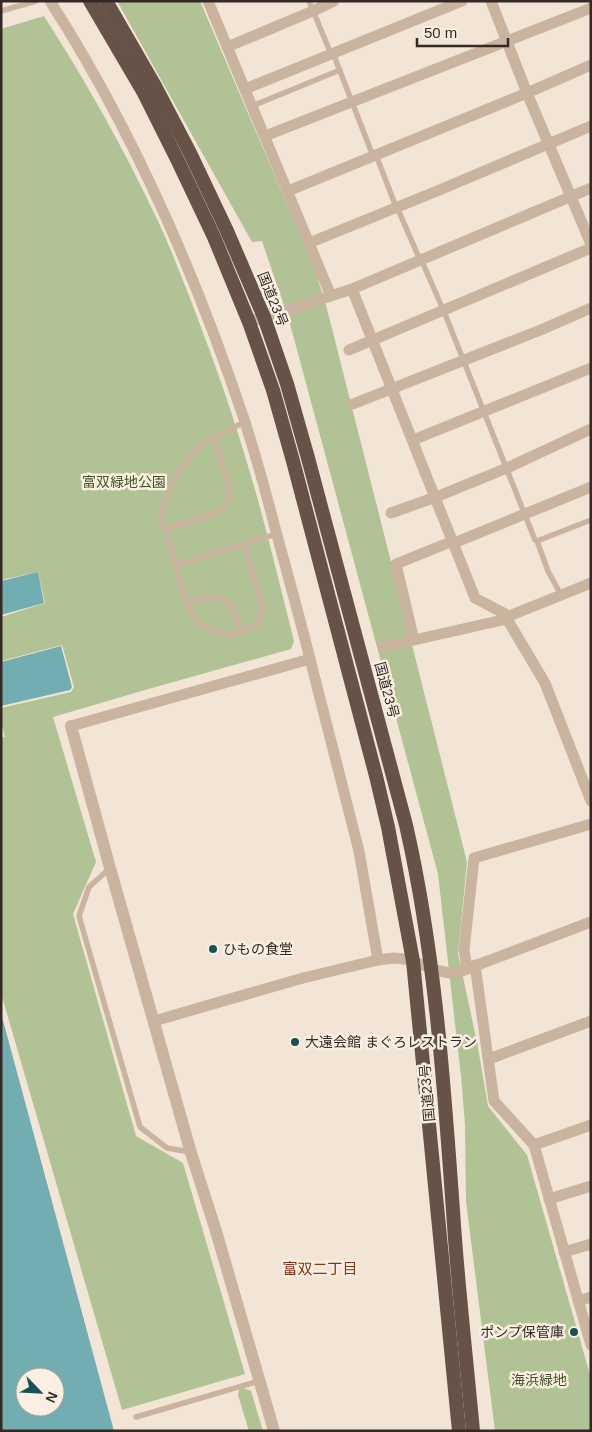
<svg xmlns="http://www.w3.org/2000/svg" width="592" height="1432" viewBox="0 0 592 1432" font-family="Arial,'Noto Sans JP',sans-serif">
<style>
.green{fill:#b1c294}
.water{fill:#72adb1;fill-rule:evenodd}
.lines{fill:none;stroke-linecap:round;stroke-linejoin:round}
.service{stroke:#cab4a0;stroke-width:5.5}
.minor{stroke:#cab4a0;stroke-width:11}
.tertiary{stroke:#cab4a0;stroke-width:12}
.trunk{stroke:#665247;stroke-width:14}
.poi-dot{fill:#175258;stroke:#faefe1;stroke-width:2}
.labels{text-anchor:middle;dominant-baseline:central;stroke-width:5;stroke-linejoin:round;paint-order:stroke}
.street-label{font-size:14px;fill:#342924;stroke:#faefe1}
.park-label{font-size:14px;fill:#425426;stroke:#faefe1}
.poi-label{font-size:14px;fill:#342924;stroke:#faefe1;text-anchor:start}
.neighbourhood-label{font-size:15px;fill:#883518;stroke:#faefe1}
</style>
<rect width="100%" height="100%" fill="#f2e5d5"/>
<!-- green -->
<g class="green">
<path d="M117 1H200L315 270 326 305 467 862 458 954 477 1042 488 1106 527 1155 591 1378V1431H495L466 1201 465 1125 461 1076 438 874 289 320 262 241 252 242Z"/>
<path d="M44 16C85 80 123 147 156 217 169 244 180 273 191 301 213 358 234 417 251 476 267 530 280 586 294 641L291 649 145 690 53 717 96 862 73 914 136 1136 183 1163 245 1374 122 1410 1 993V738L5 737 1 722V708L71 692 74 687 62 645 1 661V617L45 603 38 572 1 580V29Z"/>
<path d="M243 1388 251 1391 263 1431H249L238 1395 239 1390Z"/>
</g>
<!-- water -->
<g class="water">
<path d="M38 572 44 603 1 615V581Z"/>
<path d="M61 646 72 687 70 690 1 706V662Z"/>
<path d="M1 1013 114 1431H1ZM25 1377H55V1407H25Z"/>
</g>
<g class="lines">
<!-- service -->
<g class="service">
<path d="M309 1 331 54"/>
<path d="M1 11 36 1"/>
<path d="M333 53 373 156"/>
<path d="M252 106 340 70"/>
<path d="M376 155 396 207"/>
<path d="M397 207 420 260"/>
<path d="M421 259 445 314 535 540 537 541"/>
<path d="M165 529 217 513C228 508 229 497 229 486L214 437"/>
<path d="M244 545 263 606 260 618 256 626 244 632 230 635 214 632 201 624 189 610 160 513 171 485 189 457 204 442 245 422"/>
<path d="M176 565 276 534"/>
<path d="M561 595 548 571 537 541 591 520"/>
<path d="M187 603C194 601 203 597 210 597 232 596 237 616 241 633"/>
<path d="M110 868 89 887 79 916 140 1127 167 1148 190 1152"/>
<path d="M136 1417 259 1381"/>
</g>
<!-- minor -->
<g class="minor">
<path d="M50 1C134 132 196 275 245 422 256 457 266 492 275 528 287 572 299 615 310 659L71 726"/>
<path d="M208 1 331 296"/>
<path d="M491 1 527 93 591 244"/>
<path d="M227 47 313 11 334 1"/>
<path d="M245 89 462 1"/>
<path d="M265 136 591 8"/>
<path d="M288 191 527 93 591 65"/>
<path d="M309 243 437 191 591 126"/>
<path d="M352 289 475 598 509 616"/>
<path d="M249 322 300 306 352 289 591 188"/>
<path d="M349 350 591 248"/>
<path d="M353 404 543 329 591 308"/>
<path d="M413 440 591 368"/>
<path d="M391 513 436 497 507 468 591 429"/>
<path d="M454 543 591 487"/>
<path d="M507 619 545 683 591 801"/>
<path d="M414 640 396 564 453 541"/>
<path d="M383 647 507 619 509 616 591 583"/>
<path d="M310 659 359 851 378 960"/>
<path d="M475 965 494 1101 534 1145 591 1345"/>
<path d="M467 969 464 950 474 858 591 824"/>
<path d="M154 1021 303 978 378 960 394 958 405 959 440 971 450 973 459 972 591 922"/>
<path d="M489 1059 591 1021"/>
<path d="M534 1145 591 1125"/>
<path d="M549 1199 591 1186"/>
<path d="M564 1252 591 1244"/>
<path d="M578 1301 591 1297"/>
</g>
<!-- tertiary -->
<path class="tertiary" d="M71 726 110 868 191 1153 216 1231 274 1431"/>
<!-- trunk -->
<g class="trunk">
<path d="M90 1 144 93 178 161 214 237 249 322 273 390 293 461 376 776 388 827 413 961 459 1431"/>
<path d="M106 1 155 86 190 153 227 231 264 317 287 384 308 458 406 825C437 961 445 1100 455 1239 460 1303 467 1367 473 1431"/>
</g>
</g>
<!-- markers -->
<g class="poi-dot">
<circle cx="213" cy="949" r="5"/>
<circle cx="295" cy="1042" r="5"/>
<circle cx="574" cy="1332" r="5"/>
</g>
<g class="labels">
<!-- street labels -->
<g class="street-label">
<text transform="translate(273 299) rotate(68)">国道23号</text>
<text transform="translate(387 690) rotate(75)">国道23号</text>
<text transform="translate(427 1093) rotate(-95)">国道23号</text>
</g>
<!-- park labels -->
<g class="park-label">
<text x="124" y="482">富双緑地公園</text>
<text x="539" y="1380">海浜緑地</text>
</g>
<!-- poi labels -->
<g class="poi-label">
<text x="223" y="949">ひもの食堂</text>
<text x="305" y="1042">大遠会館 まぐろレストラン</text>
<text x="564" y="1332" text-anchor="end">ポンプ保管庫</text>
</g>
<!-- neighbourhood labels -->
<g class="neighbourhood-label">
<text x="320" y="1268">富双二丁目</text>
</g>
</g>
<!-- border -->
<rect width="592" height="1432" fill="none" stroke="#342924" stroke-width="5"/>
<!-- north arrow -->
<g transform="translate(40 1392) rotate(114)"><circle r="24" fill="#faefe1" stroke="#aba095"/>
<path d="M0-4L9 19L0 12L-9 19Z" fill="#175258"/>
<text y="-8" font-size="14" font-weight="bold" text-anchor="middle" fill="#342924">N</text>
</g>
<!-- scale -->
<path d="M417 38v8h91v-8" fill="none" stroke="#342924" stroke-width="2.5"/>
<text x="424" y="38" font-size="15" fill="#342924" stroke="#faefe1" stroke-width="4" paint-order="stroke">50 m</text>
</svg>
